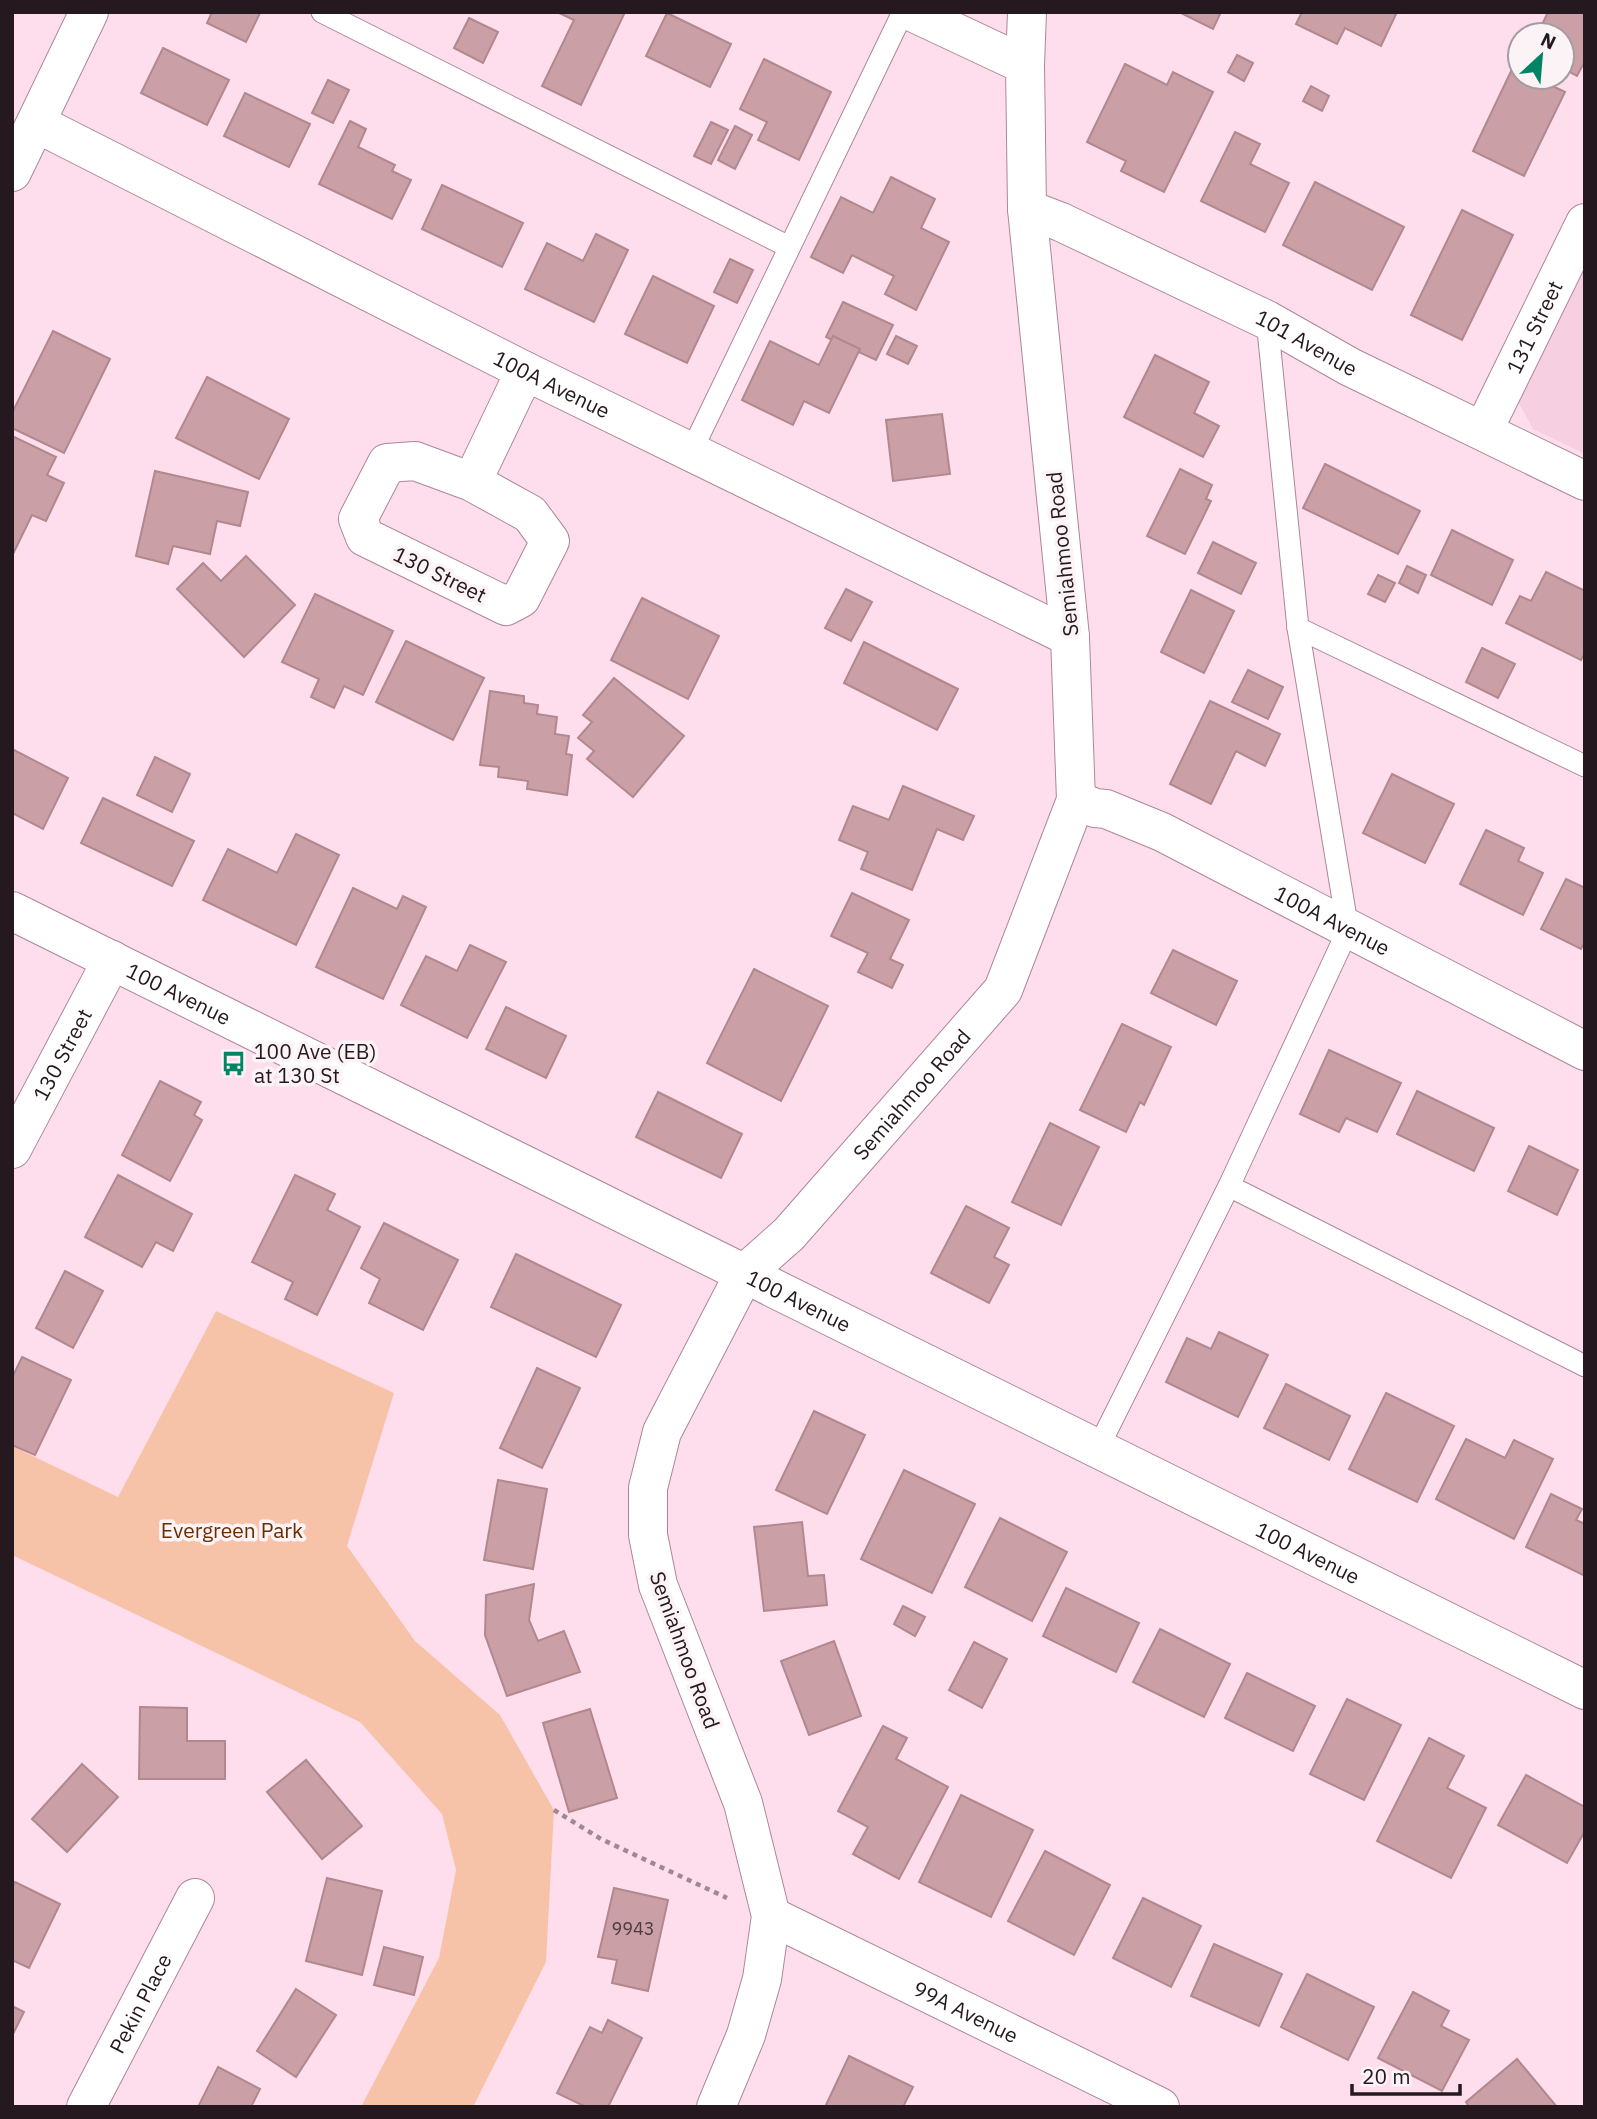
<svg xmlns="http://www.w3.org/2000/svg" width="1597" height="2119" viewBox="0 0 1597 2119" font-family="'IBM Plex Sans',sans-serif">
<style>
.built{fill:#f6cfe0}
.green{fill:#f7c3a8}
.building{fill:#caa0a6;stroke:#b1888d;stroke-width:2}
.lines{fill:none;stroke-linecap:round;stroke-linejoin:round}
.lane-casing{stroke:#ac8798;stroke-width:23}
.street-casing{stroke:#ac8798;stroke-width:40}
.secondary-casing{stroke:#ac8798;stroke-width:40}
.path{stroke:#a08893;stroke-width:4.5;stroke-dasharray:5 5;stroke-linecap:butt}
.lane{stroke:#fff;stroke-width:21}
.street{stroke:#fff;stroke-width:38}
.secondary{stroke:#fff;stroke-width:38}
.labels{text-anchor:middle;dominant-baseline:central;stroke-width:7;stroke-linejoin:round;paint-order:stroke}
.number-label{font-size:18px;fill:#4f3a41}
.street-label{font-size:21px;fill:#26181f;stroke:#fbf3f6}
.poi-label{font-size:21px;fill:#26181f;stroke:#fbf3f6;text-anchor:start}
.park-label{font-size:21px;fill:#692d01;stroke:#fbf3f6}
</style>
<rect width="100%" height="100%" fill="#fedeec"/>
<!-- built -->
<path class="built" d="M1585 240V454L1533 429 1510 387Z"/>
<!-- green -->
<path class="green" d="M216 1311 394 1393 347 1546 415 1641 500 1715 554 1810 546 1962 473 2107H361L439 1958 456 1870 442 1814 360 1722 12 1555V1446L118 1497Z"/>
<!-- building -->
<g class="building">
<path d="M212 12H259L260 13 246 42 207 23Z"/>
<path d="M557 12H625L581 105 542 86 574 20Z"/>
<path d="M1179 12H1221L1213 29Z"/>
<path d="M1302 12H1397L1381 46 1345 28 1337 44 1296 24Z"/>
<path d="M1548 12H1585V61L1577 76 1562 68V35H1537Z"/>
<path d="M667 13 731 44 710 87 646 56Z"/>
<path d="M469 18 498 32 483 63 454 48Z"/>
<path d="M163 48 229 80 207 125 141 93Z"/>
<path d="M1237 55 1253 63 1244 81 1228 72Z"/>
<path d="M764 59 831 92 799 160 758 140 767 122 740 109Z"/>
<path d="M1125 64 1167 85 1173 72 1213 92 1164 192 1121 171 1126 161 1087 142Z"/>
<path d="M1513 67 1520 70V77H1534L1565 92 1524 176 1473 151Z"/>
<path d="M328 80 349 90 333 123 312 113Z"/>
<path d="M1311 86 1329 96 1322 111 1303 101Z"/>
<path d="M245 93 310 124 289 167 224 136Z"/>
<path d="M350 121 366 129 358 147 395 165 392 171 411 180 392 219 319 184Z"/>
<path d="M711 122 728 130 711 164 694 156Z"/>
<path d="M735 126 752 135 735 169 718 160Z"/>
<path d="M1235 132 1260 144 1250 164 1289 183 1265 232 1201 201Z"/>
<path d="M891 177 935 199 921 228 949 242 916 310 885 294 894 276 852 255 843 273 811 257 841 197 873 213Z"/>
<path d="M1315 182 1404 227 1372 290 1283 245Z"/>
<path d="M442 185 523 223 502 267 422 229Z"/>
<path d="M1462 210 1513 235 1462 340 1411 315Z"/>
<path d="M596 234 628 250 594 322 525 289 547 243 583 261Z"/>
<path d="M730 259 753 270 737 303 714 292Z"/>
<path d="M653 276 714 306 687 363 625 334Z"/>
<path d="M843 302 893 325 876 360 826 337Z"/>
<path d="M53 331 110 359 64 453 12 428V413Z"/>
<path d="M833 336 860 349 829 413 804 401 793 425 742 400 770 341 819 365Z"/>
<path d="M896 336 917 346 908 364 887 354Z"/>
<path d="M1155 355 1209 382 1194 413 1219 426 1203 457 1124 417Z"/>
<path d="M207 377 289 419 259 479 176 438Z"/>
<path d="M942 414 950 474 893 481 886 420Z"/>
<path d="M12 436 56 457 47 475 64 483 46 521 32 515 12 556Z"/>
<path d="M1325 464 1420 511 1398 554 1303 508Z"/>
<path d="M1180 469 1212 485 1206 499 1211 501 1185 554 1147 536Z"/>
<path d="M155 471 248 492 240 526 217 521 210 554 173 546 168 564 136 556Z"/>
<path d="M1452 530 1513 560 1492 605 1431 575Z"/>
<path d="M1213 542 1256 563 1241 594 1198 573Z"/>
<path d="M246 556 295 605 244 657 177 589 203 563 221 581Z"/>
<path d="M1407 566 1426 575 1418 593 1399 583Z"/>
<path d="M1546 572 1585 591V653L1581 660 1506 623 1520 596 1531 601Z"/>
<path d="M1378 575 1395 583 1385 602 1368 594Z"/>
<path d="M846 589 872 602 851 641 825 628Z"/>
<path d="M1191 590 1234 611 1204 673 1161 652Z"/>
<path d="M315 594 393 631 363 695 344 686 334 708 311 697 319 679 282 662Z"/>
<path d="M642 598 719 636 688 699 611 660Z"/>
<path d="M406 641 484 678 453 740 376 702Z"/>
<path d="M864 642 958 689 937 730 844 683Z"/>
<path d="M1482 648 1515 664 1498 698 1466 682Z"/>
<path d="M1248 670 1283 687 1268 719 1232 702Z"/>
<path d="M614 678 684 736 633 797 587 759 594 751 578 738 592 722 583 715Z"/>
<path d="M490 691 524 696V703L538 705 537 714 557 717 555 734 569 736 566 754 572 755 567 795 527 789 528 781 498 777 499 767 480 765Z"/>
<path d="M1210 701 1280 734 1265 766 1236 751 1211 804 1170 784Z"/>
<path d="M12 749 68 778 43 829 12 813Z"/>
<path d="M155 757 190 774 172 812 137 795Z"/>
<path d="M1392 774 1454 804 1425 863 1363 833Z"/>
<path d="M903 786 974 816 963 840 937 829 912 890 861 869 868 852 839 840 853 806 889 820Z"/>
<path d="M103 798 194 841 172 886 81 843Z"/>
<path d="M1486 830 1524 848 1518 861 1543 873 1523 915 1460 884Z"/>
<path d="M296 834 339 855 296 945 203 900 228 849 277 873Z"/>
<path d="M1566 879 1585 888V941L1581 949 1541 929Z"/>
<path d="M353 888 397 909 403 896 426 907 383 999 316 967Z"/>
<path d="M852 893 909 920 890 959 903 965 892 988 858 972 868 953 831 936Z"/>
<path d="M470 945 506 962 467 1038 401 1005 426 956 457 971Z"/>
<path d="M1173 950 1237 981 1216 1025 1151 993Z"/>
<path d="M754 969 828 1006 781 1101 707 1063Z"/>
<path d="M506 1007 566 1036 546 1078 486 1049Z"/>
<path d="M1122 1024 1171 1047 1144 1105 1140 1102 1126 1132 1080 1110Z"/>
<path d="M1329 1050 1401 1083 1377 1132 1346 1118 1339 1132 1300 1114Z"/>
<path d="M160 1081 201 1102 194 1115 202 1120 170 1181 122 1155Z"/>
<path d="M1417 1091 1494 1128 1474 1171 1397 1134Z"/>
<path d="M658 1092 742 1134 721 1178 636 1137Z"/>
<path d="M1050 1123 1099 1147 1061 1225 1012 1202Z"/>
<path d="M1529 1146 1578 1170 1557 1215 1508 1191Z"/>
<path d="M118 1175 192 1214 173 1251 156 1242 142 1267 85 1237Z"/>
<path d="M295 1175 335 1194 327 1210 360 1227 317 1315 285 1299 293 1282 252 1262Z"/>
<path d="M966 1206 1009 1228 994 1257 1009 1265 989 1303 931 1273Z"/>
<path d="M384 1223 458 1260 423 1330 369 1303 380 1279 361 1268Z"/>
<path d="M516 1254 621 1305 596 1357 491 1307Z"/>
<path d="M65 1271 103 1291 73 1348 36 1328Z"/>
<path d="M1219 1332 1268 1355 1238 1417 1166 1382 1187 1338 1211 1349Z"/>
<path d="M22 1357 71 1380 35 1455 12 1445V1378Z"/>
<path d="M537 1368 580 1388 542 1468 500 1448Z"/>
<path d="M1286 1384 1350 1416 1329 1460 1264 1428Z"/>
<path d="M1386 1393 1454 1426 1417 1502 1349 1469Z"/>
<path d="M814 1411 865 1435 827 1514 776 1490Z"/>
<path d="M1466 1439 1505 1458 1514 1440 1553 1459 1514 1539 1436 1499Z"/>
<path d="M904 1470 975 1504 932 1593 861 1559Z"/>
<path d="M498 1480 547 1489 533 1569 484 1560Z"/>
<path d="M1551 1494 1582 1509 1576 1520 1585 1524V1576L1526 1547Z"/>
<path d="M1000 1518 1067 1552 1032 1621 965 1587Z"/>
<path d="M802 1522 808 1576 824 1575 827 1605 764 1611 754 1527Z"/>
<path d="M534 1584 529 1620 538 1641 564 1631 580 1672 507 1696 485 1635 486 1595Z"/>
<path d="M1066 1588 1139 1623 1116 1672 1043 1636Z"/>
<path d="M903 1606 925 1617 915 1636 894 1624Z"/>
<path d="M1160 1629 1230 1664 1204 1717 1133 1682Z"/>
<path d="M834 1641 861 1716 809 1735 781 1661Z"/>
<path d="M974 1642 1007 1659 982 1708 949 1690Z"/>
<path d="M1247 1673 1315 1706 1293 1751 1225 1718Z"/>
<path d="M1347 1699 1401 1725 1364 1800 1310 1774Z"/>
<path d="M140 1707 187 1708V1741H225V1779H139Z"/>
<path d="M590 1709 617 1798 569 1812 543 1723Z"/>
<path d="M883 1726 907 1738 896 1759 948 1787 899 1879 853 1854 868 1827 838 1811Z"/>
<path d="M1429 1738 1464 1756 1447 1788 1486 1808 1451 1878 1377 1841Z"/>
<path d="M306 1760 362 1826 322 1859 267 1792Z"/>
<path d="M82 1764 118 1797 67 1852 32 1819Z"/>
<path d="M1526 1775 1585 1807V1831L1567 1863 1498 1825Z"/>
<path d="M961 1795 1033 1830 991 1917 919 1882Z"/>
<path d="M1045 1851 1110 1885 1074 1955 1008 1921Z"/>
<path d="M327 1878 382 1891 362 1975 306 1961Z"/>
<path d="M15 1882 60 1904 29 1968 12 1960V1888Z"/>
<path d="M614 1888 668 1900 648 1991 612 1983 617 1960 598 1957Z"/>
<path d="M1143 1898 1201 1926 1171 1987 1113 1958Z"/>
<path d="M1214 1944 1282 1974 1259 2026 1191 1996Z"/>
<path d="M384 1947 423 1957 414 1995 374 1985Z"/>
<path d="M1307 1974 1374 2007 1348 2060 1281 2027Z"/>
<path d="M296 1989 336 2015 296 2077 257 2051Z"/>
<path d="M1413 1992 1449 2011 1441 2026 1469 2040 1442 2091 1378 2058Z"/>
<path d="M12 2006 24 2012 12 2036Z"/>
<path d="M608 2020 642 2038 608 2107H586L557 2093 590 2027 602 2033Z"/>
<path d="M849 2056 913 2087 903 2107H825Z"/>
<path d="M1517 2059 1557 2107H1469L1466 2102Z"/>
<path d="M218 2067 260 2089 251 2107H198Z"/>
</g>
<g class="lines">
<defs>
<g id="lane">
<path d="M322 12 789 247"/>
<path d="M691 452 903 12"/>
<path d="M1298 628 1585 766"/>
<path d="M1229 1186 1585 1366"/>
<path d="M1098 1448 1229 1186 1348 930 1298 628 1267 320"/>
</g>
<g id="street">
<path d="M912 12 1025 65"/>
<path id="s1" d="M36 123 525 371 1070 637"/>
<path d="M12 172 89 12"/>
<path id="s2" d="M1027 209 1061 222 1267 320 1350 367 1585 481"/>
<path id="s3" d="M1483 431 1585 223"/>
<path d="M472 482 530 514 550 541 521 598 506 606 365 537 358 519 387 463 415 461 472 482 525 371"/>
<path id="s4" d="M1076 800 1095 808 1106 809 1162 832 1585 1051"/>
<path id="s5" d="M12 1149 112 960"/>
<path id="s6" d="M771 1916 1160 2107"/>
<path id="s7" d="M86 2107 195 1898"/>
<path id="s8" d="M716 2107 746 2035 762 1979 771 1916 743 1803 658 1585 648 1535V1488L662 1432 744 1274 789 1234 1003 990 1076 800 1070 637 1027 209 1025 65 1027 12"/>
</g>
<g id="secondary">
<path id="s9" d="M12 911 1585 1690"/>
</g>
</defs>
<!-- lane casing -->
<use href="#lane" class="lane-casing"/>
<!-- street casing -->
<use href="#street" class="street-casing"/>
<!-- secondary casing -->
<use href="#secondary" class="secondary-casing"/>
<!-- path -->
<path class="path" d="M554 1810 601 1839 727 1898"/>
<!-- lane -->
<use href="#lane" class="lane"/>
<!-- street -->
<use href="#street" class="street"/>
<!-- secondary -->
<use href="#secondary" class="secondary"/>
</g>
<!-- icons -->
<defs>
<symbol id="bus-bare" viewBox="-9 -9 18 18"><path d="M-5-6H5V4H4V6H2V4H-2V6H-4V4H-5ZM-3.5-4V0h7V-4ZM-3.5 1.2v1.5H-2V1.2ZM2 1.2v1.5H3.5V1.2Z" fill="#028465" stroke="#fbf3f6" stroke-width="2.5" paint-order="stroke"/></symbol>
</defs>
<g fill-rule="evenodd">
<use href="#bus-bare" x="216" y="1046" width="35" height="35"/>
</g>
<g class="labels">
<!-- number labels -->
<g class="number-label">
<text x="633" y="1928">9943</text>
</g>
<!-- street labels -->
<g class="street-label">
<text stroke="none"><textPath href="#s3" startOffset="116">131 Street</textPath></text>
<text stroke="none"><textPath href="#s2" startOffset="310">101 Avenue</textPath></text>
<text stroke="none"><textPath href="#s1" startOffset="578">100A Avenue</textPath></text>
<text transform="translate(1062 554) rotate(-96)">Semiahmoo Road</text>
<text transform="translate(440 574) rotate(26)">130 Street</text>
<text stroke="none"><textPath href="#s4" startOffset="284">100A Avenue</textPath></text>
<text stroke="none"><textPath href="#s9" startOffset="186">100 Avenue</textPath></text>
<text stroke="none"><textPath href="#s5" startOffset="107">130 Street</textPath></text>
<text stroke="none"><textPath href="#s8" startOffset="1130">Semiahmoo Road</textPath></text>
<text stroke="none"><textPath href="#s9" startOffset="878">100 Avenue</textPath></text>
<text stroke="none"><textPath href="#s9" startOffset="1446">100 Avenue</textPath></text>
<text transform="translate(685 1650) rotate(70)">Semiahmoo Road</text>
<text stroke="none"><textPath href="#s7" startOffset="117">Pekin Place</textPath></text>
<text stroke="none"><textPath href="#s6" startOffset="217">99A Avenue</textPath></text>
</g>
<!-- poi labels -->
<g class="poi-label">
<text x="254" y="1051">100 Ave (EB)<tspan x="254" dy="24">at 130 St</tspan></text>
</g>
<!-- park labels -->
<g class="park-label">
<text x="232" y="1530">Evergreen Park</text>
</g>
</g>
<!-- border -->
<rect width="1597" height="2119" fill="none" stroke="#26181f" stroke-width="28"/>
<!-- north arrow -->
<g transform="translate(1541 56) rotate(26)"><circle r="33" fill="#fbf3f6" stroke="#a69ba0" stroke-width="2"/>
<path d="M0-5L12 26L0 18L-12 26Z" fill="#028465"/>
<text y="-10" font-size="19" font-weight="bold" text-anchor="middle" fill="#26181f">N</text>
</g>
<!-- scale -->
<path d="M1352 2084v10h108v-10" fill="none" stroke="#26181f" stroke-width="3.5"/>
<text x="1362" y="2084" font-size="21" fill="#26181f" stroke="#fbf3f6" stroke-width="5" paint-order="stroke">20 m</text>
</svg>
